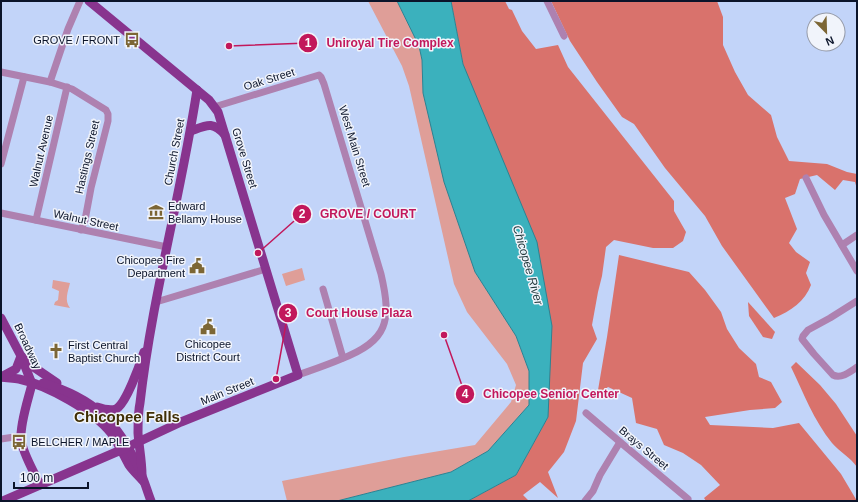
<svg xmlns="http://www.w3.org/2000/svg" width="858" height="502" viewBox="0 0 858 502" font-family="Arial,sans-serif">
<style>
.green{fill:#df9e98}
.forest{fill:#d9726c}
.water{fill:#3bb1bd;stroke:#2d8291}
.lines{fill:none;stroke-linecap:round;stroke-linejoin:round}
.minor{stroke:#ae81b0;stroke-width:7}
.major{stroke:#88348e;stroke-width:9}
.labels{text-anchor:middle;dominant-baseline:central;stroke-width:3;stroke-linejoin:round;paint-order:stroke}
.poi-label{font-size:11px;fill:#0b142a;stroke:#f1f4fb;text-anchor:start}
.street-label{font-size:11px;fill:#0b142a;stroke:#f1f4fb}
.water-label{font-size:12px;font-style:italic;fill:#1f383b;stroke:#f1f4fb}
.district-label{font-size:15px;font-weight:bold;fill:#402f05;stroke:#f1f4fb}
.leader{fill:none;stroke:#c2185b;stroke-width:1.5}
.callout-dot{fill:#c2185b;stroke:#f1f4fb;stroke-width:1.5}
.mark-label{font-size:12px;text-anchor:middle;font-weight:bold;fill:#fff}
.callout-label{font-size:12px;text-anchor:middle;font-weight:bold;fill:#c2185b;stroke:#f1f4fb;stroke-width:3;stroke-linejoin:round;paint-order:stroke}
</style>
<rect width="100%" height="100%" fill="#c2d4f9"/>
<!-- green -->
<g class="green">
<path d="M368 1H397L419 46 422 60 423 93 475 272 516 336 529 371V405L488 451 451 472 337 501H287L282 481 404 457 475 445 511 402 516 385 507 364 467 312 454 284 409 86 402 66Z"/>
<path d="M302 268 305 280 286 286 282 274Z"/>
<path d="M53 280 70 283C68 292 64 300 70 308L54 305 55 302 58 300 59 291 52 288Z"/>
</g>
<!-- forest -->
<g class="forest">
<path d="M451 1H505L509 9 512 10 522 31 536 49 558 45 568 67 674 201V211L686 232 683 241 673 248H653L614 240 606 247 602 276 598 292 592 325 597 339 583 363 576 421 564 452 548 472 558 498 540 482 523 495 529 501H468L516 475 548 417 463 64Z"/>
<path d="M551 1H717L723 17V45L735 72 748 95 771 115 777 137 789 161 827 164 847 172 857 174V189L855 182 843 180 835 190 817 175 800 179 795 194 785 198 797 229 789 243 796 252 810 262 806 273 811 285C805 301 791 311 774 318L722 246 705 216 665 168 634 124 622 117 597 82 570 41Z"/>
<path d="M619 255 689 272 705 290 721 312 727 329 739 348 756 364 759 377 771 382 782 402 775 408 750 410 705 417 710 425 773 428 799 423 841 474 857 501H706L704 498 720 485 701 465 683 453 664 445 657 429 636 423 632 398 608 387 597 396 607 337Z"/>
<path d="M748 302 775 332 772 339 763 337 749 316Z"/>
<path d="M796 362 820 385 836 404 857 436V467C850 457 840 452 832 443 814 421 803 392 791 367Z"/>
</g>
<!-- water -->
<path class="water" d="M397 1H451L463 64 537 242 552 326 548 417 516 475 468 501H337L451 472 488 451 529 405V371L516 336 475 272 444 182 423 93 422 60 419 46Z"/>
<g class="lines">
<!-- minor -->
<g class="minor">
<path d="M547 1 564 36"/>
<path d="M1 72 50 82 72 89 106 110 108 114V121L91 188 85 220 81 230"/>
<path d="M50 82 68 29 80 1"/>
<path d="M214 107 319 75 321 77 324 84 381 274C392 321 388 341 341 359 327 365 312 370 298 375"/>
<path d="M1 164 24 77"/>
<path d="M806 178 824 215 857 271"/>
<path d="M1 213 167 247"/>
<path d="M36 220 67 87"/>
<path d="M842 245 857 235"/>
<path d="M323 289 343 358"/>
<path d="M857 301 830 318 808 330 803 336 802 339 814 354 833 375C841 379 850 372 857 367"/>
<path d="M156 302 266 269"/>
<path d="M586 413 620 442 688 499"/>
<path d="M1 439 21 436"/>
<path d="M585 501 593 491 600 475 620 442"/>
</g>
<!-- major -->
<g class="major">
<path d="M191 131C207 125 213 121 225 135"/>
<path d="M1 318 21 356 32 384"/>
<path d="M22 357 35 368 57 383"/>
<path d="M1 377C7 378 13 378 19 379 47 385 94 411 111 433 118 443 123 454 129 465 133 471 139 476 143 481"/>
<path d="M1 377 16 369 21 356"/>
<path d="M43 383C94 398 118 422 139 469 144 479 147 491 151 501"/>
<path d="M32 384C28 400 20 423 21 439 22 452 34 472 40 485"/>
<path d="M97 407C103 409 110 411 116 409 126 404 140 364 144 352"/>
<path d="M142 475C142 461 139 447 138 433 138 423 138 412 140 403 152 297 181 195 197 90"/>
<path d="M3 501 121 450 181 422 298 375 218 112 209 100 89 1"/>
</g>
</g>
<!-- icons -->
<defs>
<symbol id="bus-bare" viewBox="-9 -9 18 18"><path d="M-5-6H5V4H4V6H2V4H-2V6H-4V4H-5ZM-3.5-4V0h7V-4ZM-3.5 1.2v1.5H-2V1.2ZM2 1.2v1.5H3.5V1.2Z" fill="#7c6635" stroke="#f1f4fb" stroke-width="2.5" paint-order="stroke"/></symbol>
<symbol id="museum-bare" viewBox="-9 -9 18 18"><path d="M0-6L6-3V-2H-6V-3ZM-5-1h2V3h-2ZM-1-1h2V3h-2ZM3-1h2V3H3ZM-6 4H6V6H-6Z" fill="#7c6635" stroke="#f1f4fb" stroke-width="2.5" paint-order="stroke"/></symbol>
<symbol id="civic-bare" viewBox="-9 -9 18 18"><path d="M-.6-6.5H3V-4.5H.6V-3L4-1V1h2V6H-6V1h2V-1L-.6-3ZM-1.2 2.5V6h2.4V2.5Z" fill="#7c6635" stroke="#f1f4fb" stroke-width="2.5" paint-order="stroke"/></symbol>
<symbol id="church-bare" viewBox="-9 -9 18 18"><path d="M-1.2-6h2.4v3.5h3.3v2.4h-3.3V6h-2.4V-.1h-3.3v-2.4h3.3Z" fill="#7c6635" stroke="#f1f4fb" stroke-width="2.5" paint-order="stroke"/></symbol>
</defs>
<g fill-rule="evenodd">
<use href="#bus-bare" x="121" y="29" width="22" height="22"/>
<use href="#museum-bare" x="145" y="201" width="22" height="22"/>
<use href="#civic-bare" x="186" y="255" width="22" height="22"/>
<use href="#civic-bare" x="197" y="316" width="22" height="22"/>
<use href="#church-bare" x="45" y="340" width="22" height="22"/>
<use href="#bus-bare" x="8" y="431" width="22" height="22"/>
</g>
<g class="labels">
<!-- poi labels -->
<g class="poi-label">
<text x="120" y="40" text-anchor="end">GROVE / FRONT</text>
<text x="168" y="206">Edward<tspan x="168" dy="13">Bellamy House</tspan></text>
<text x="185" y="260" text-anchor="end">Chicopee Fire<tspan x="185" dy="13">Department</tspan></text>
<text x="208" y="344" text-anchor="middle">Chicopee<tspan x="208" dy="13">District Court</tspan></text>
<text x="68" y="345">First Central<tspan x="68" dy="13">Baptist Church</tspan></text>
<text x="31" y="442">BELCHER / MAPLE</text>
</g>
<!-- street labels -->
<g class="street-label">
<text transform="translate(269 79) rotate(-17)">Oak Street</text>
<text transform="translate(355 146) rotate(73)">West Main Street</text>
<text transform="translate(41 151) rotate(-77)">Walnut Avenue</text>
<text transform="translate(174 152) rotate(-79)">Church Street</text>
<text transform="translate(87 157) rotate(-77)">Hastings Street</text>
<text transform="translate(245 158) rotate(73)">Grove Street</text>
<text transform="translate(86 220) rotate(12)">Walnut Street</text>
<text transform="translate(28 346) rotate(65)">Broadway</text>
<text transform="translate(227 391) rotate(-22)">Main Street</text>
<text transform="translate(644 448) rotate(40)">Brays Street</text>
</g>
<!-- water labels -->
<g class="water-label">
<text transform="translate(528 265) rotate(74)">Chicopee River</text>
</g>
<!-- district labels -->
<g class="district-label">
<text x="127" y="416">Chicopee Falls</text>
</g>
</g>
<!-- callouts -->
<path class="leader" d="M229 46L308 43M258 253L302 214M276 379L288 313M444 335L465 394"/>
<g class="callout-dot">
<circle cx="229" cy="46" r="4"/>
<circle cx="258" cy="253" r="4"/>
<circle cx="276" cy="379" r="4"/>
<circle cx="444" cy="335" r="4"/>
<circle cx="308" cy="43" r="10"/>
<circle cx="302" cy="214" r="10"/>
<circle cx="288" cy="313" r="10"/>
<circle cx="465" cy="394" r="10"/>
</g>
<g class="mark-label">
<text x="308" y="47">1</text>
<text x="302" y="218">2</text>
<text x="288" y="317">3</text>
<text x="465" y="398">4</text>
</g>
<g class="callout-label">
<text x="390" y="47">Uniroyal Tire Complex</text>
<text x="368" y="218">GROVE / COURT</text>
<text x="359" y="317">Court House Plaza</text>
<text x="551" y="398">Chicopee Senior Center</text>
</g>
<!-- border -->
<rect width="858" height="502" fill="none" stroke="#0b142a" stroke-width="4"/>
<!-- north arrow -->
<g transform="translate(826 32) rotate(157)"><circle r="19" fill="#f1f4fb" stroke="#959aa7"/>
<path d="M0-3L7 15L0 10L-7 15Z" fill="#7c6635"/>
<text y="-6" font-size="11" font-weight="bold" text-anchor="middle" fill="#0b142a">N</text>
</g>
<!-- scale -->
<path d="M14 482v6h74v-6" fill="none" stroke="#0b142a" stroke-width="2"/>
<text x="20" y="482" font-size="12" fill="#0b142a" stroke="#f1f4fb" stroke-width="3" paint-order="stroke">100 m</text>
</svg>
